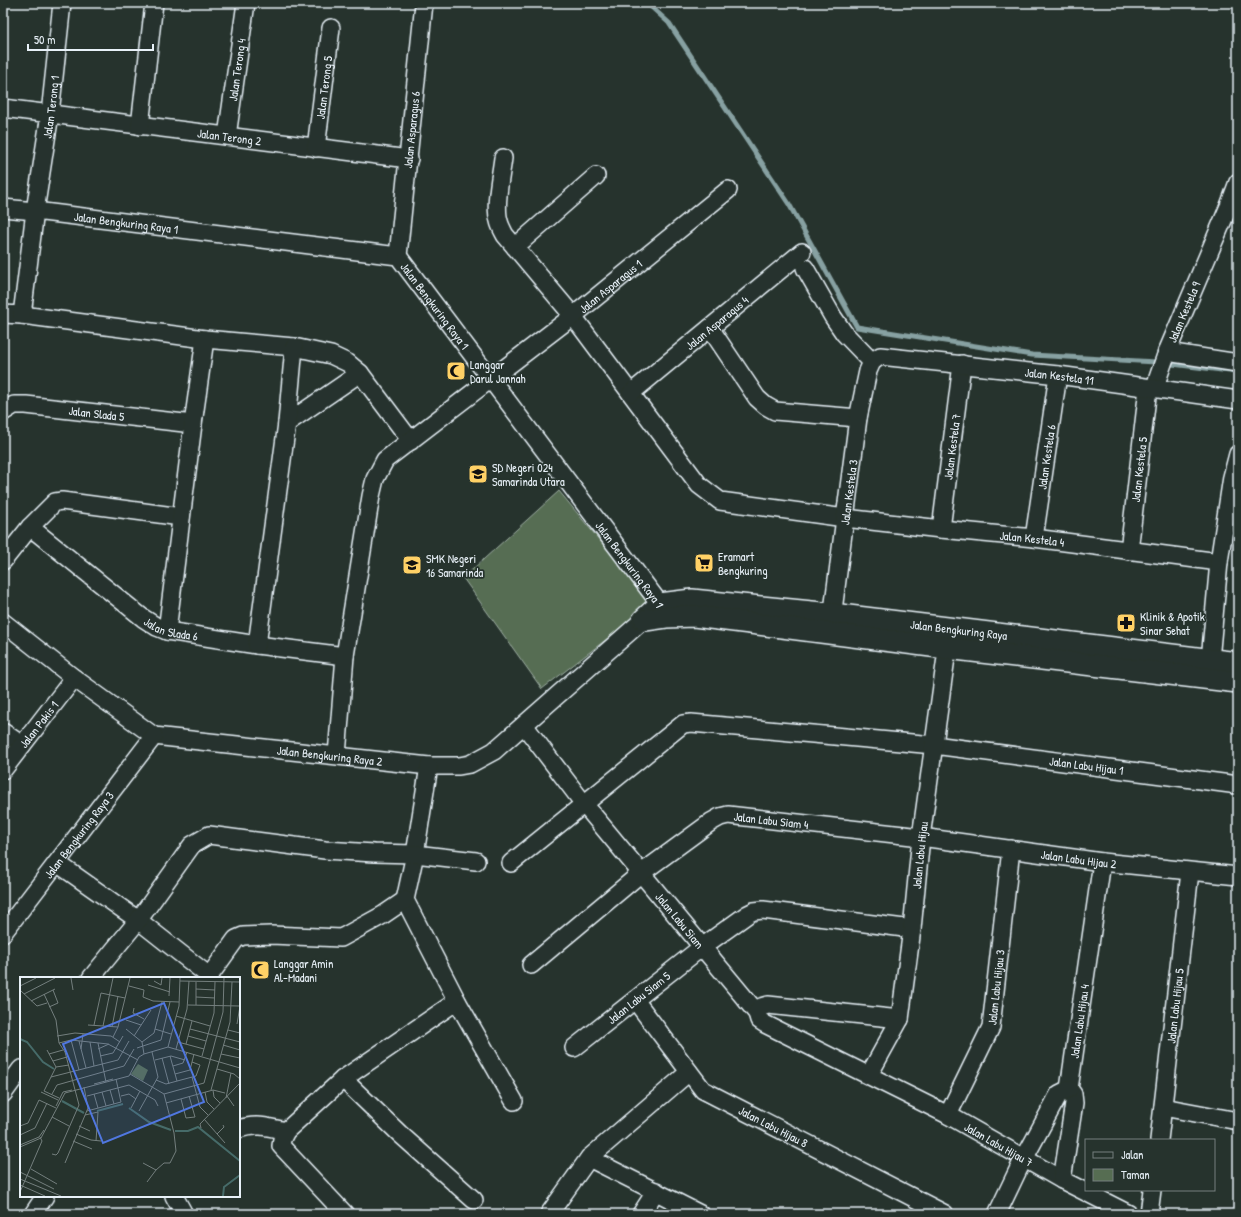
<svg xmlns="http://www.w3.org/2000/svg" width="1241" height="1217" viewBox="0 0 1241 1217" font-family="'Patrick Hand',sans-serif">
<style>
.green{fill:#566d52;stroke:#9fafa5}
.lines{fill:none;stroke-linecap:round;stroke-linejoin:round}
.stream{stroke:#87a1a2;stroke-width:5}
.minor-casing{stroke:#e8f1f8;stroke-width:20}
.tertiary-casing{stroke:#e8f1f8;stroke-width:24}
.minor{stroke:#26332d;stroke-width:17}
.tertiary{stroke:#26332d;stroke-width:21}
.labels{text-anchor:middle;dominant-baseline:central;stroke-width:3.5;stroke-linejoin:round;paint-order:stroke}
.street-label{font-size:12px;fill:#e8f1f8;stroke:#26332d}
.poi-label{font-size:12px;fill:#e8f1f8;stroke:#26332d;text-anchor:start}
.inset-river{fill:none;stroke:#466b69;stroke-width:2}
.inset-road{fill:none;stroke:#747f7e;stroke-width:1}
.view{fill:#5077e0;fill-opacity:0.15;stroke:#5077e0;stroke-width:2}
.inset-edge{fill:none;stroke:#e8f1f8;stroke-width:2}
</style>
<rect width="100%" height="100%" fill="#26332d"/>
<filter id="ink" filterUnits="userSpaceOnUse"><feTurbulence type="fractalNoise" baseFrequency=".025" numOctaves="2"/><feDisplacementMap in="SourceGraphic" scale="8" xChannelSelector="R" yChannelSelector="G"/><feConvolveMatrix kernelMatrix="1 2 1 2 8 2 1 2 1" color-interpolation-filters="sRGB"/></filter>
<g filter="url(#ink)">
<!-- green -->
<path class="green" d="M559 491 652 604 542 689 463 578Z"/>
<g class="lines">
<!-- stream -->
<path class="stream" d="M647 3 669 23 789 204 857 327 1032 355 1156 362 1238 372"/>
<defs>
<g id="minor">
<path id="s1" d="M3 108 409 159"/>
<path d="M140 126 154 3"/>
<path id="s2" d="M227 136 246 3"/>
<path id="s3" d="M316 148 331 28"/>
<path id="s4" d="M503 158C501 175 494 205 499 221 500 226 503 231 505 235L573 316 699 485 720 501 845 518 941 529 1034 538 1219 562"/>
<path d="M1238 182 1229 206 1167 352 1238 363"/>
<path id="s5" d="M3 208 35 211 398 256 660 604 665 615"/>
<path d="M515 247 596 176"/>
<path id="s6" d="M398 256 424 3"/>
<path d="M805 268 833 317 844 333 872 362"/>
<path d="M3 314 22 315 205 339 294 347 331 355 348 363 360 373 411 441"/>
<path id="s7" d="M22 315 35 211 50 114 62 3"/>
<path d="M710 328 757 398 766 406 775 411 858 418"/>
<path d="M1154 389 1167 352"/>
<path id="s8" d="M631 393 802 252"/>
<path id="s9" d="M3 412 14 405H26L193 424"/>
<path d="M287 423 360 373"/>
<path id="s10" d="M30 527 143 618 157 627 167 631 257 645 345 656"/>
<path id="s11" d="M941 529 962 364"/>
<path id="s12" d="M1034 538 1058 375"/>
<path id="s13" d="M1129 551 1148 388"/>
<path d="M3 561 30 527 55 502 62 501 181 517"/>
<path id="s14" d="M3 622 74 678 154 736 429 766H459L470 764 494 751 643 620"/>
<path id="s15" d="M831 626 858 418 868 371 872 362 880 356 1058 375 1238 400"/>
<path d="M167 631 193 424 205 339"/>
<path d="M257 645 287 423 294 347"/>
<path d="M1209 671 1219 562 1232 477 1238 454"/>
<path id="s16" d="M524 725 584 804 757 1013 759 1020 765 1024 948 1115 1062 1180 1129 1214"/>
<path d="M3 732 22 745"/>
<path id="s17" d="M337 755 345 656 371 496 375 479 385 460 573 316 728 190"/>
<path d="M429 766 415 854 405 900 457 1001 514 1101"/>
<path id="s18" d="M3 770 74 678"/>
<path d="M57 863 138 920 209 976"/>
<path id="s19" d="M511 863 683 724 691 723 934 745 1238 785"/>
<path id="s20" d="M3 933 154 736"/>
<path id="s21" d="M531 965 640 874 711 822 720 817 728 815 921 837 1102 862 1238 876"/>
<path d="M91 978 140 918 192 845 209 835 325 850 374 853 415 854 476 861"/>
<path d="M208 978 236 939 243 936 271 935 341 938 383 915 405 900"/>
<path id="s22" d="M635 1000 703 1090 945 1214"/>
<path d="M757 1013 761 1007 768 1005 900 1019"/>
<path id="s23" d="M574 1048 702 947 748 914 754 911 763 910 912 929"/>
<path id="s24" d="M869 1075 900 1019 912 929 921 837 949 636"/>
<path d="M343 1079 400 1134 474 1200"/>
<path d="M3 1094 21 1069"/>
<path d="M1163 1107 1238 1121"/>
<path id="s25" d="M948 1115 991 1027 1011 849"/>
<path d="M239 1129C255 1123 269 1127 286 1131"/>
<path id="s26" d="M1159 1140 1190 872"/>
<path d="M589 1158 700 1214"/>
<path id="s27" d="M1062 1180 1074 1103 1073 1094 1069 1089 1102 862"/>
<path d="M174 1196 184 1214"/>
<path d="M33 1214 45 1196"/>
<path d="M345 1214 281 1146 282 1139 286 1131 343 1079 457 1001"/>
<path d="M549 1214 589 1158 689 1072"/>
<path d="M641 1214 656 1191"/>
<path d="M997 1214 1018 1170 1059 1094 1069 1089"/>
<path d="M1149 1214 1152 1190"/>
</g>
<g id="tertiary">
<path id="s28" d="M643 620 660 604 692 600 832 614 1238 663"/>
<path d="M645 620 666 617 694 616 947 648 1238 682"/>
</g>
</defs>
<!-- minor casing -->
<use href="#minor" class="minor-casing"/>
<!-- tertiary casing -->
<use href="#tertiary" class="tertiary-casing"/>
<!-- minor -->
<use href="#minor" class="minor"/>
<!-- tertiary -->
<use href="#tertiary" class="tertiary"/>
</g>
</g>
<!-- icons -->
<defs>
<symbol id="mosque-square" viewBox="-11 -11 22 22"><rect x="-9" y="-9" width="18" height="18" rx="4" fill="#ffd166" stroke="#26332d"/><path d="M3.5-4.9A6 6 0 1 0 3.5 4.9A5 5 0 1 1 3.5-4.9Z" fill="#111"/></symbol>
<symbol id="school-square" viewBox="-11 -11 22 22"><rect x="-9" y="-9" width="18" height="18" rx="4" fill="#ffd166" stroke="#26332d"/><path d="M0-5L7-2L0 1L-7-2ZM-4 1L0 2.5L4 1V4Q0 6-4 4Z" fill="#111"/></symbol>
<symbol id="supermarket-square" viewBox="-11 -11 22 22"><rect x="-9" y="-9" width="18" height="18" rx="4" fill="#ffd166" stroke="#26332d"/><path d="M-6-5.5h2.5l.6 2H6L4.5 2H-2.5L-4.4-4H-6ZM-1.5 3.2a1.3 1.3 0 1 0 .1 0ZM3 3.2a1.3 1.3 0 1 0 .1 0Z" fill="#111"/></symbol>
<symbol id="pharmacy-square" viewBox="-11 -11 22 22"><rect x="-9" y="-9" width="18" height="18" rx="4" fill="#ffd166" stroke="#26332d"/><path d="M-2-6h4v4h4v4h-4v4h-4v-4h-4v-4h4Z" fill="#111"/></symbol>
</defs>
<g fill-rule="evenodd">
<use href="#mosque-square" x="445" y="360" width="22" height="22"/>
<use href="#school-square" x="467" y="463" width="22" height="22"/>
<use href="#supermarket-square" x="693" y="552" width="22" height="22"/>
<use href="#school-square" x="401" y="554" width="22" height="22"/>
<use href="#pharmacy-square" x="1115" y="612" width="22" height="22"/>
<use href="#mosque-square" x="249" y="959" width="22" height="22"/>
</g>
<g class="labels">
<!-- street labels -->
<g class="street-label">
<text stroke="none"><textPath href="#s2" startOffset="67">Jalan Terong 4</textPath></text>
<text stroke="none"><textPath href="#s3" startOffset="61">Jalan Terong 5</textPath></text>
<text stroke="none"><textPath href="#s7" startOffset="210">Jalan Terong 1</textPath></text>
<text stroke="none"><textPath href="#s6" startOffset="127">Jalan Asparagus 6</textPath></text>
<text stroke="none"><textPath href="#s1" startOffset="228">Jalan Terong 2</textPath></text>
<text stroke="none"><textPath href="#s5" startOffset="124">Jalan Bengkuring Raya 1</textPath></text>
<text stroke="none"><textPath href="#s17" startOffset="585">Jalan Asparagus 1</textPath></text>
<text stroke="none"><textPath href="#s5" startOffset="460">Jalan Bengkuring Raya 1</textPath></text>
<text transform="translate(1184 312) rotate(-67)">Jalan Kestela 9</text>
<text stroke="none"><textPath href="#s8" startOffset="111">Jalan Asparagus 4</textPath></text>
<text stroke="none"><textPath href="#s15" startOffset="458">Jalan Kestela 11</textPath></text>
<text stroke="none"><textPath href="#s9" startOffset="96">Jalan Slada 5</textPath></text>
<text stroke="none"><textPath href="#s11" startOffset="83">Jalan Kestela 7</textPath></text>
<text stroke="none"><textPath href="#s12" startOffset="82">Jalan Kestela 6</textPath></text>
<text stroke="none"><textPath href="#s13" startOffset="82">Jalan Kestela 5</textPath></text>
<text stroke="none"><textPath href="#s15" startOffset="135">Jalan Kestela 3</textPath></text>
<text stroke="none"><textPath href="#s4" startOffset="736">Jalan Kestela 4</textPath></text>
<text stroke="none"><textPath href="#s5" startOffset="784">Jalan Bengkuring Raya 1</textPath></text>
<text stroke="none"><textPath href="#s10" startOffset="176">Jalan Slada 6</textPath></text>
<text stroke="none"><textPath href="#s28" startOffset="324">Jalan Bengkuring Raya</textPath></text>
<text stroke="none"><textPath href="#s18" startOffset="58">Jalan Pakis 1</textPath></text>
<text stroke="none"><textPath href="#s14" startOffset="366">Jalan Bengkuring Raya 2</textPath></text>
<text stroke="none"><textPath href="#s19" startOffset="627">Jalan Labu Hijau 1</textPath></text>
<text stroke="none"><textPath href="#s21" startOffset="292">Jalan Labu Siam 4</textPath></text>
<text stroke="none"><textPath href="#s20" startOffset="124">Jalan Bengkuring Raya 3</textPath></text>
<text stroke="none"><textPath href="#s24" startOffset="229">Jalan Labu Hijau</textPath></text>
<text stroke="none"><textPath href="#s21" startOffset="602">Jalan Labu Hijau 2</textPath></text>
<text stroke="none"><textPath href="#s16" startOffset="250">Jalan Labu Siam</textPath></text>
<text stroke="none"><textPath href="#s25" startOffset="138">Jalan Labu Hijau 3</textPath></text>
<text stroke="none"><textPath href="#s23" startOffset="82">Jalan Labu Siam 5</textPath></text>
<text stroke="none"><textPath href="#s26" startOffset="135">Jalan Labu Hijau 5</textPath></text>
<text stroke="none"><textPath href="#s27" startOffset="162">Jalan Labu Hijau 4</textPath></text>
<text stroke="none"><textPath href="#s22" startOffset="192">Jalan Labu Hijau 8</textPath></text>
<text stroke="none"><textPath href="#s16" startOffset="648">Jalan Labu Hijau 7</textPath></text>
</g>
<!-- poi labels -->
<g class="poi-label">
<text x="470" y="364">Langgar<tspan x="470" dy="14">Darul Jannah</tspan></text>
<text x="492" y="467">SD Negeri 024<tspan x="492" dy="14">Samarinda Utara</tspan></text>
<text x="718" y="556">Eramart<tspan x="718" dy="14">Bengkuring</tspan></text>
<text x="426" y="558">SMK Negeri<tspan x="426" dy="14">16 Samarinda</tspan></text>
<text x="1140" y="616">Klinik &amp; Apotik<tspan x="1140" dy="14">Sinar Sehat</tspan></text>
<text x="274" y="963">Langgar Amin<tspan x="274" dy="14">Al-Madani</tspan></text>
</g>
</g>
<!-- overview -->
<g transform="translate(20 977)">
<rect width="220" height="220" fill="#26332d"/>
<path d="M118 87 128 93 123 104 111 97Z" fill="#566d52"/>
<path class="inset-river" d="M0 62 7 65 23 85 34 92M42 124 64 136M109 131 129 145 151 153M77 134 103 127M155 154H168L178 150 220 184M203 219 204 210 220 198"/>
<path class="inset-road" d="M51 1 53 13M134 4 141 8 142 1M160 4 220 5M128 8 150 15M0 9 16 1M109 9 124 13 123 20 133 24 159 25M176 12 195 13M0 13 17 29 27 26M4 17 35 1M24 17 36 43 39 66 45 75 59 128 38 176 36 178 32 177M149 19 150 1M176 20 195 21M11 24 35 12M168 28 220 29M176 28V5M29 30 38 26 33 13M114 31 113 36 124 42M156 39 190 49M106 43 121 48M217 47 220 29M68 48 98 50M74 48 81 16 105 21M83 49 93 1M92 50 98 19M106 52 122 65 124 77M135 52 151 57M170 52 220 65M208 53 220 56M37 59 55 56 91 59 100 65M114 59 131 33M168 59 186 64M93 60 98 50 110 1M51 63 59 93M59 64 66 91M70 65 74 89M122 65 134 56 142 25M158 65 184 72M39 66 51 63 88 67 118 83M78 66 86 105M166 67 172 44M203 68 220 73M148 70 159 29 160 1M117 71 141 63 150 25M61 72 63 57M78 72 89 67M156 72 167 32 169 4M27 73 36 90M29 77 43 73M201 77 220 81M80 79 93 76 103 59M150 79 157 104M182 79 194 36 195 5M142 81 149 107M135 83 151 79 165 83M33 84 47 80M153 89 163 86 167 75M36 90 24 114 39 121M36 90 49 88M197 92 214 97 220 102M110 97 144 117 184 106 203 35 204 1M155 97 170 93 174 77M31 100 98 83 109 64M172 100 180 130 188 138M136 103 146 107 176 99 180 88 172 85M74 107 93 102M90 113 94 127M191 113 210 45 212 5M193 113 194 120 200 126M21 115 38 123M82 115 86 129M185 115 187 125 194 132M32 117 37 108 104 89 114 72M74 117 78 131M67 119 109 108 135 123 138 129M101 119 109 117 116 122M169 119 175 140M207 119 214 129M206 121 211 96M161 122 166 141 175 140M146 126 193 113 205 116M36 129 43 115 52 113M111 131 120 114M67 134 101 125 96 102M119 134 138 100 132 75M65 138 78 135 76 164M32 140 49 149M184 142 205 166M0 149 8 146 19 123 36 131M59 149 70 154M181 151 180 147 220 106M56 157 71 163 81 164M197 157 204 150 203 148M0 158 15 151 27 126M53 164 72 172M0 168 19 160 24 153M0 170 21 161 45 116 109 99 119 80 124 77 148 70 220 91M45 186 68 131 64 110M123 186 136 193 144 186H150L156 174 154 156 144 117M11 192 37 207M0 195 34 212M0 202 41 219M127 205 136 193M0 208 25 219M0 215 22 164 20 160"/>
<path class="view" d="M144 26 184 125 83 166 43 67Z"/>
<rect width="220" height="220" class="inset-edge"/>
</g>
<!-- margin -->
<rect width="1241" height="1217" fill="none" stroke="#26332d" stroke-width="16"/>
<rect x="8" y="8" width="1225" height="1201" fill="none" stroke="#e8f1f8" stroke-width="1.5" filter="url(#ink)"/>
<!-- legend -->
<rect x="1085" y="1139" width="130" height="52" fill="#26332d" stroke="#747f7e"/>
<rect x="1093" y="1152" width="20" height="6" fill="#26332d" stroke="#747f7e"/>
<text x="1121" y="1159" font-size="12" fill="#e8f1f8">Jalan</text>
<rect x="1093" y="1169" width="20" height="12" fill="#566d52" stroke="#747f7e"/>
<text x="1121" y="1179" font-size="12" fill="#e8f1f8">Taman</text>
<!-- scale -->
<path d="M28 44v6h125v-6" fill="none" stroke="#e8f1f8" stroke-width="2"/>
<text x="34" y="44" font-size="12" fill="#e8f1f8" stroke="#26332d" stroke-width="3" paint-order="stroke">50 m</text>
</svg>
